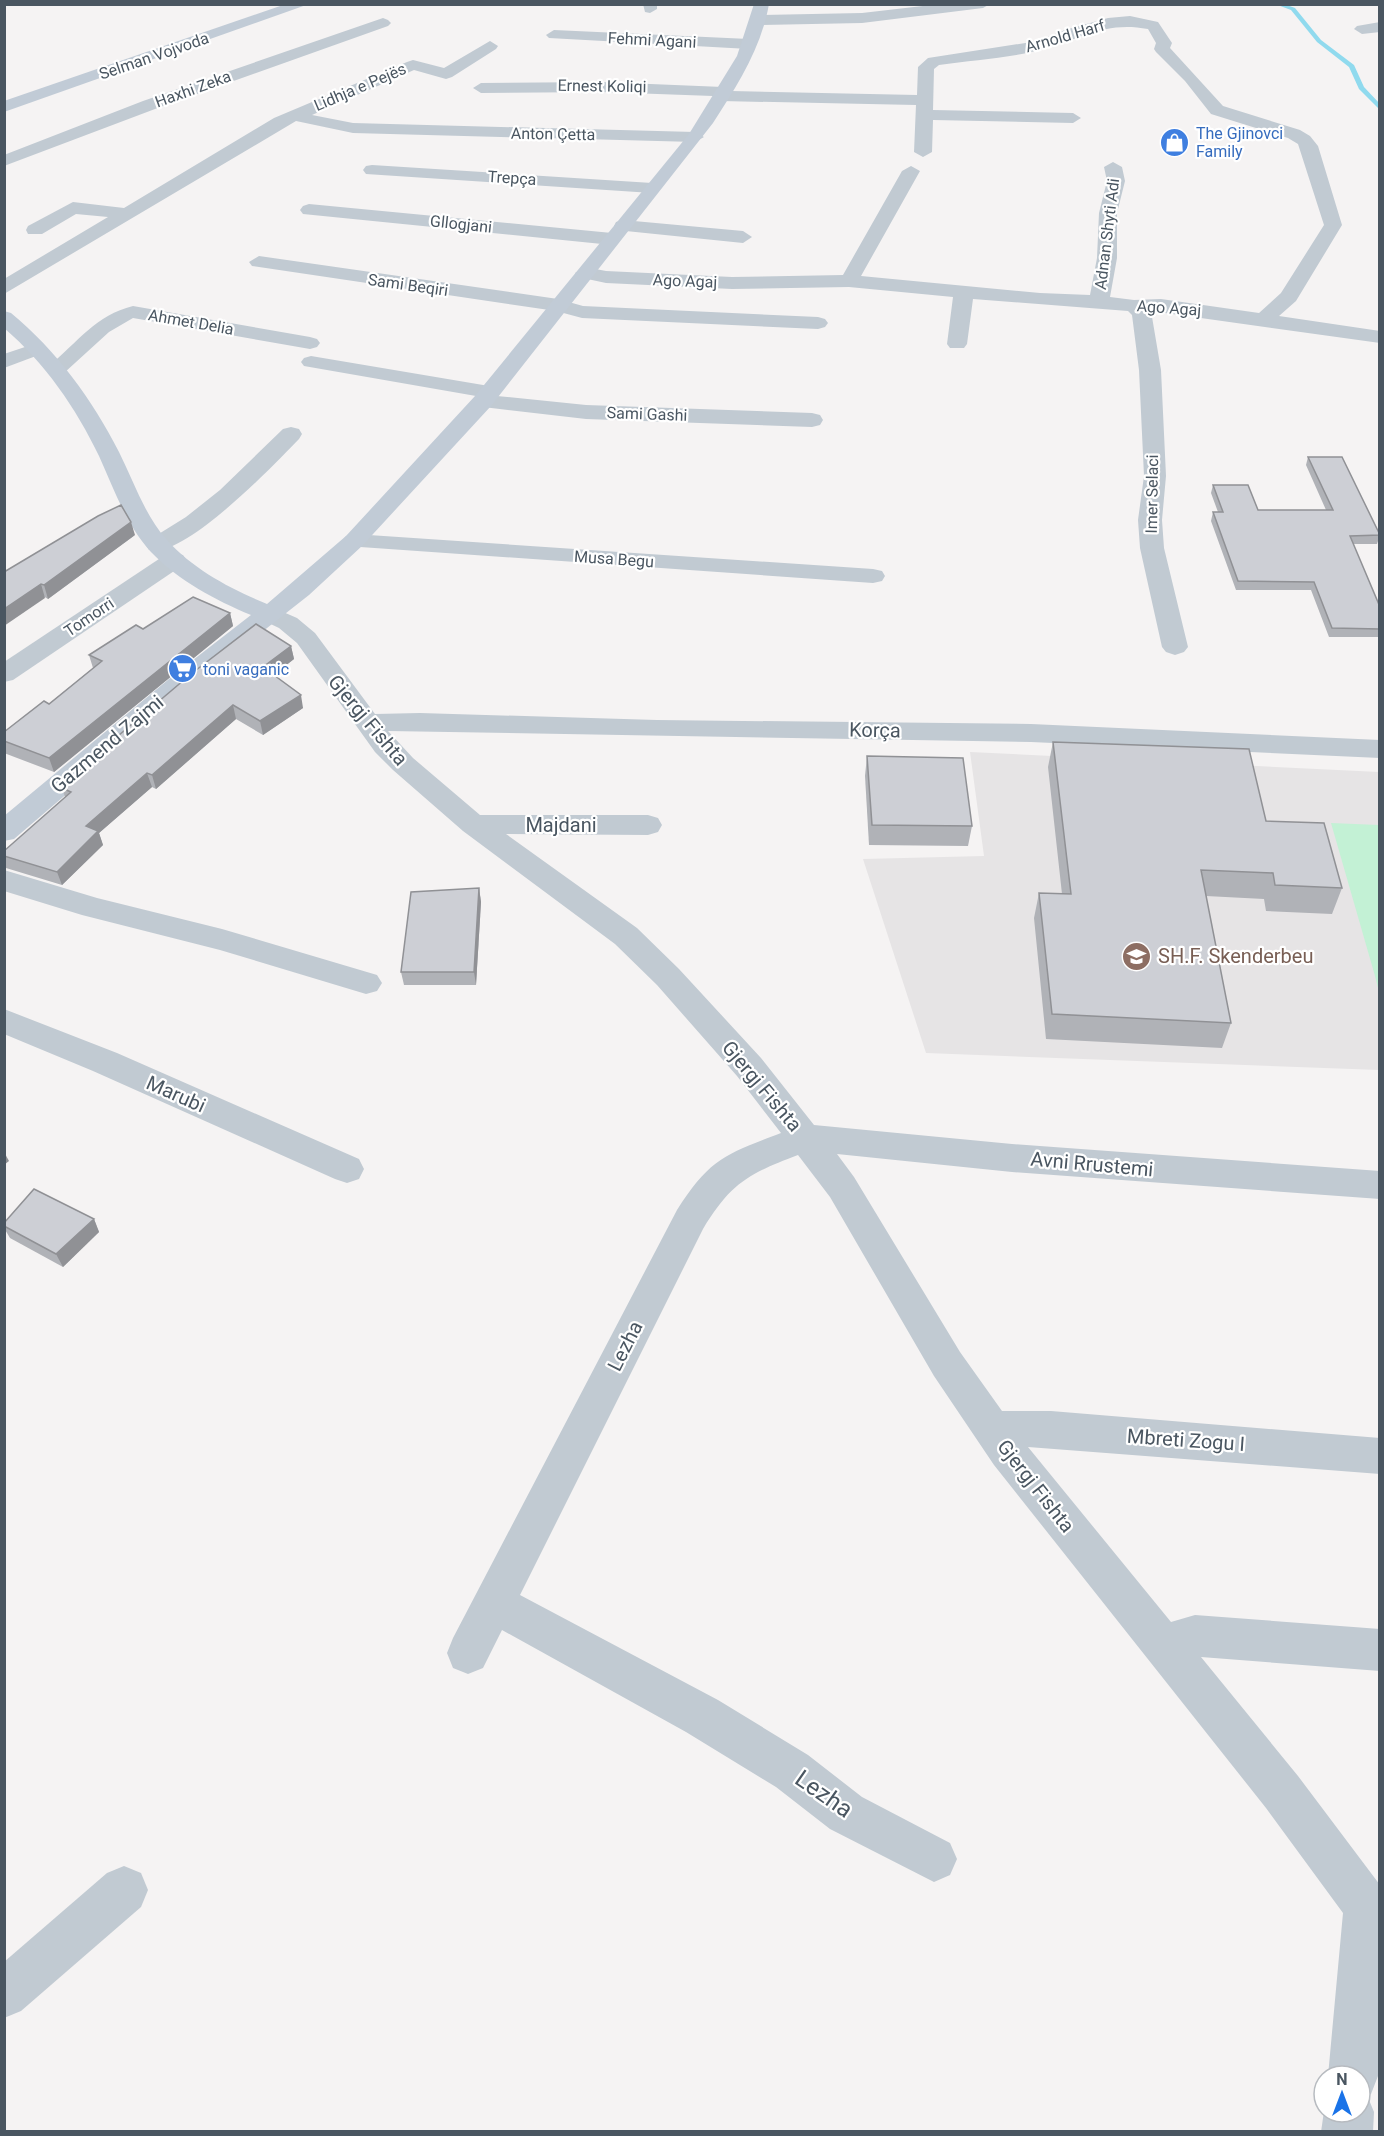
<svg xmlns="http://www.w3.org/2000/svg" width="1384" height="2136" viewBox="0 0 1384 2136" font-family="Roboto,sans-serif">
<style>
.education{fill:#e6e4e5}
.green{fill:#c3f1d5}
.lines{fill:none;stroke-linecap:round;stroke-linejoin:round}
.stream{fill:#90daee;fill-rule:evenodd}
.street{fill:#c1cad2;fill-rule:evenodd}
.secondary{fill:#c1cbd6;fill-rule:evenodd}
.wall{fill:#b0b2b7}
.shaded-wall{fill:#909195}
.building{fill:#cdcfd5;stroke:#909195;stroke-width:1.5}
.labels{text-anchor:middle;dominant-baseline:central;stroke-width:4.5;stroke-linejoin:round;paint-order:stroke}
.far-street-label{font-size:16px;fill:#4a5661;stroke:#fff}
.far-shop-label{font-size:16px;fill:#366cbe;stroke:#fff;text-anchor:start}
.street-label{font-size:20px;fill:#4a5661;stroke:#fff}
.education-label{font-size:20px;fill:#785e54;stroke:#fff;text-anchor:start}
.near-street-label{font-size:24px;fill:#4a5661;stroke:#fff}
</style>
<rect width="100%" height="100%" fill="#f5f3f3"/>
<!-- education -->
<path class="education" d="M970 752 1379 772V1070L926 1053 863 859 984 856Z"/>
<!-- green -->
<path class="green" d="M1331 823 1379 825V992L1375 976Z"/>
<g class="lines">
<!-- stream -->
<path class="stream" d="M1275 4H1284L1295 8 1321 40 1354 65 1364 87 1380 104V110L1359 89 1349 67 1317 42 1291 10Z"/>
<!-- street -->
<g class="street">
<path d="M643 4H657V9L650 13 645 12Z"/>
<path d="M940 4H990L983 8 862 23 760 25 752 20 760 15 862 13Z"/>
<path d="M1130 16 1158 22 1172 43 1170 48 1223 106 1300 130 1310 136 1318 146 1342 225 1296 301 1279 316 1380 331V343L1151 311 1161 370 1166 476 1162 520 1164 548 1188 647 1184 652 1175 655 1166 652 1162 647 1140 548 1138 520 1144 476 1139 370 1132 315 1128 311 973 299 967 344 964 348H950L947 344 953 297 849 287 732 289 606 283 578 277 575 273 585 267 606 271 732 277 843 275 902 171 911 166 920 171 861 276 1040 293 1090 295 1097 258 1099 213 1107 181 1104 167 1113 162 1122 167 1125 181 1117 213V258L1110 297 1134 300 1161 299 1259 313 1281 293 1324 225 1298 144 1288 138 1211 114 1185 81 1156 52 1154 49 1156 43 1148 29C1106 21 1082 38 1044 49 1011 58 973 60 939 65L934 69 933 110 1073 113 1081 118 1073 123 933 120 932 152 923 157 914 152 916 105 721 101 713 96 602 92 481 93 473 88 481 83 602 82 723 87 731 91 917 95 918 67 928 58 1038 41 1065 30 1108 18Z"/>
<path d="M383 18 388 20 391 23 388 26 155 109 4 166V155L143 101Z"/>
<path d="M1380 22V32L1362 34 1354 29 1357 26Z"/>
<path d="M554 30 749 39 757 44 749 49 549 38 546 35Z"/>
<path d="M490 41 498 46 496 49 452 77 446 79 414 70 312 115 353 123 695 132 704 137 695 142 353 133 296 121 4 294V279L108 217 76 214 42 234H28L26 230 28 226 73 202 124 208 274 118 407 62 413 60 444 68Z"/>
<path d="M372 165 652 183 661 188 652 193 366 174 363 170 366 166Z"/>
<path d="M309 204 612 233 621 239 612 245 303 214 300 210 303 206Z"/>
<path d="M623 220 743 231 752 237 743 243 616 230 614 226 616 222Z"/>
<path d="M259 256 558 299 583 306 818 317 825 319 828 323 825 327 818 329 582 318 556 311 252 266 249 262Z"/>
<path d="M133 306 310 337 317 339 320 343 317 347 310 349 133 318 109 332 64 373H50L46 369 50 365C78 342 96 315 133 306Z"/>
<path d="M37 343 44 345 47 349 44 353 4 368V354Z"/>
<path d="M311 356 489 386 497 387 500 392 497 396 586 405 812 413 820 415 823 420 820 425 812 427 586 419 483 407 475 406 472 401 476 396 304 366 301 362 304 358Z"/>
<path d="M291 427 299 429 302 434 299 439C274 465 184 559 149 550L146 545 149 540 186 517 220 490 283 429Z"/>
<path d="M354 534 873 569 882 571 885 576 882 581 873 583 346 546 342 541 346 536Z"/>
<path d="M174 553 183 555 186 560 183 565 13 680 4 682V662L165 555Z"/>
<path d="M267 605 297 618 315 633 375 714 420 713 657 720 1031 724 1380 740V758L1031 742 388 731 413 758 480 815H648L658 818 662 825 658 832 648 835 506 834 637 928 679 969 761 1058 814 1125 1012 1144 1380 1171V1199L1012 1172 837 1154 854 1177 960 1352 1002 1411H1051L1380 1438V1474L1028 1447 1171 1622 1195 1615 1380 1629V1671L1201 1657 1298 1776 1380 1885V2057L1378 2076 1371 2094 1367 2095 1374 2112 1373 2132H1321L1324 2111 1360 2112V2076H1328L1343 1913 1266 1808 994 1465 934 1376 830 1197 798 1155C748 1174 731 1183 703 1229L520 1595 718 1700 808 1755 862 1797 950 1843 957 1859 950 1875 934 1882 830 1829 776 1787 686 1732 502 1630 483 1668 468 1674 453 1668 447 1653 453 1638 677 1210C710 1158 726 1154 781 1133L737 1076 657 985 615 944 463 831 393 770 375 752 297 643 279 628 258 618 254 613 258 608Z"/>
<path d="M4 870 97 898 222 929 377 975 382 983 377 991 366 994 220 950 82 915 4 891Z"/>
<path d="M4 1009 117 1053 359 1159 364 1169 359 1179 347 1183 335 1179 93 1071 4 1034Z"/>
<path d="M124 1866 141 1873 148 1890 141 1907 21 2011 4 2018V1962L107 1873Z"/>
</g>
<!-- secondary -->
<g class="secondary">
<path d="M286 4H309L4 112V101Z"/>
<path d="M754 4H769C761 49 737 86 713 123L491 406 362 546 309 595 193 686 14 839 4 841V816L175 674 251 615C215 600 179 581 151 552 126 525 114 489 99 456 76 408 45 363 4 328V311L11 313C57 351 92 399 119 452 134 482 145 516 167 540 194 570 231 589 267 604L346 536 475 396 689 134 737 56Z"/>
</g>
</g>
<!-- wall -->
<g class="wall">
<path d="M1308 457 1380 535 1377 544H1353L1380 607V637H1329L1311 590H1236L1211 521 1213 512H1218L1211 493 1213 485 1258 510H1326L1306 465Z"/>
<path d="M135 535 48 599 4 572Z"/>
<path d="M230 613 233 626 54 772 4 753V732L49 704 93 668 89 655 143 629Z"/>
<path d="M291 646 294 659 274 675 303 708 263 735 236 719 156 789 152 787 99 833 103 845 62 885 6 868 4 865V851L65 797 62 788 80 774 79 769Z"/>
<path d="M1053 742 1266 821 1342 888 1332 914 1266 911 1264 899 1206 896 1231 1023 1222 1048 1046 1039 1034 918 1039 893 1062 894 1048 767Z"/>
<path d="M867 756 972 826 968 846 869 845 865 776Z"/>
<path d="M479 888 481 902 476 985H404L401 972Z"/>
<path d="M94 1219 99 1232 63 1267 10 1238 4 1228V1223Z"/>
</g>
<!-- shaded-wall -->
<g class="shaded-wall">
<path d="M131 522 135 535 48 599 44 585Z"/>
<path d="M41 584 45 598 4 626V609Z"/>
<path d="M230 613 233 626 54 772 49 758Z"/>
<path d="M291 646 294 659 267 680 263 667Z"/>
<path d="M301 695 303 708 263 735 260 721Z"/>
<path d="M233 705 236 719 156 789 152 775Z"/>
<path d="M147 773 152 787 99 833 103 845 62 885 57 872 86 826Z"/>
<path d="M479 888 481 902 476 985 474 972Z"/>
<path d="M4 1152 9 1161 4 1165Z"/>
<path d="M94 1219 99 1232 63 1267 56 1254Z"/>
</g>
<!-- building -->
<g class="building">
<path d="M1308 457H1342L1380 535 1350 536 1380 607V629L1332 628 1314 582 1238 581 1213 512H1223L1213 485H1248L1258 510H1333Z"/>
<path d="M121 505 131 522 44 585 41 584 4 609V572L98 516Z"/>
<path d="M193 597 230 613 49 758 4 741V732L44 701 49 704 102 661 89 655 136 625 143 629Z"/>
<path d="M256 624 291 646 263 667 301 695 260 721 233 705 152 775 147 773 86 826 98 831 57 872 4 856V851L71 792 62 788 84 771 79 769 191 674Z"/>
<path d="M1053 742 1249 749 1266 821 1324 823 1342 888 1275 885 1273 873 1201 870 1231 1023 1052 1014 1039 893 1071 894Z"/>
<path d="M867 756 963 758 972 826 872 825Z"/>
<path d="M479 888 474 972H401L411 892Z"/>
<path d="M34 1189 94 1219 56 1254 4 1226V1223Z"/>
</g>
<!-- icons -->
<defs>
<symbol id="shop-disc" viewBox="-11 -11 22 22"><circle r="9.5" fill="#3f7fe0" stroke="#fff"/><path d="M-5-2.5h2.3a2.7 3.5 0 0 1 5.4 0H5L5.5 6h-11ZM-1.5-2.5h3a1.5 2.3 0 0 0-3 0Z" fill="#fff"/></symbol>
<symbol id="supermarket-disc" viewBox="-11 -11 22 22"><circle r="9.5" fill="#3f7fe0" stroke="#fff"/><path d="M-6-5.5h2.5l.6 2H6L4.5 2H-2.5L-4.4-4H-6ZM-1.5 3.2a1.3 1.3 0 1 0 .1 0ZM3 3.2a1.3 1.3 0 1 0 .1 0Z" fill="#fff"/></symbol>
<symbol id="school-disc" viewBox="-11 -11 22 22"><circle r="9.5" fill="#8d6e63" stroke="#fff"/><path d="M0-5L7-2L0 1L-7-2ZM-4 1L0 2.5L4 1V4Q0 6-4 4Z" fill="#fff"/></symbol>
</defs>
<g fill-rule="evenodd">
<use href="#shop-disc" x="1158" y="126" width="33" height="33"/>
<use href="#supermarket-disc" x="166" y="652" width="33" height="33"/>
<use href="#school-disc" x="1120" y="940" width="33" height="33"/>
</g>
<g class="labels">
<!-- far-street labels -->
<g class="far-street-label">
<text transform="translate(1065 36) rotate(-16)">Arnold Harf</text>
<text transform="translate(652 40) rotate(3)">Fehmi Agani</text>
<text transform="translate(154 56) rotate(-19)">Selman Vojvoda</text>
<text transform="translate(602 86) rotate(1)">Ernest Koliqi</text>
<text transform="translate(360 87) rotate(-23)">Lidhja e Pejës</text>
<text transform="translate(193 89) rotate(-20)">Haxhi Zeka</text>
<text transform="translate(553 134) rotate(1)">Anton Çetta</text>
<text transform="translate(512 178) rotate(4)">Trepça</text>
<text transform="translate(461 224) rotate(6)">Gllogjani</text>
<text transform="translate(1107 234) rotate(-83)">Adnan Shyti Adi</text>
<text transform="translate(685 281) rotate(2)">Ago Agaj</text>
<text transform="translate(408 285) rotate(8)">Sami Beqiri</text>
<text transform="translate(1169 308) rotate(4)">Ago Agaj</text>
<text transform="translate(191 322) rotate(10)">Ahmet Delia</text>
<text transform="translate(647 414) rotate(2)">Sami Gashi</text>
<text transform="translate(1152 494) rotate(-89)">Imer Selaci</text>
<text transform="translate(614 559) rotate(4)">Musa Begu</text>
<text transform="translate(89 617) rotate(-34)">Tomorri</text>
</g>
<!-- far-shop labels -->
<g class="far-shop-label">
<text x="1196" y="133">The Gjinovci<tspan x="1196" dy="18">Family</tspan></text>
<text x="203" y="669">toni vaganic</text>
</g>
<!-- street labels -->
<g class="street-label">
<text transform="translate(368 720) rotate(50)">Gjergj Fishta</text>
<text transform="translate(875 730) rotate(1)">Korça</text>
<text transform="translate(107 744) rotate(-40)">Gazmend Zajmi</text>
<text x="561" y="825">Majdani</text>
<text transform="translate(762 1086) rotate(50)">Gjergj Fishta</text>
<text transform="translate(176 1094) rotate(24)">Marubi</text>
<text transform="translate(1092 1164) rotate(5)">Avni Rrustemi</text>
<text transform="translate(625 1346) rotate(-63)">Lezha</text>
<text transform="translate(1186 1440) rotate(4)">Mbreti Zogu I</text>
<text transform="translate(1036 1486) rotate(52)">Gjergj Fishta</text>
</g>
<!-- education labels -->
<g class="education-label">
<text x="1158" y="956">SH.F. Skenderbeu</text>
</g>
<!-- near-street labels -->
<g class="near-street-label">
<text transform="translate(824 1794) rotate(35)">Lezha</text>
</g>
</g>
<!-- border -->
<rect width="1384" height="2136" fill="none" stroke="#4a5661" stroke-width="12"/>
<!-- north arrow -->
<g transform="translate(1342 2094)"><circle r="28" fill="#ffffff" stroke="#b7bbc0" stroke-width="1.5"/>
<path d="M0-4.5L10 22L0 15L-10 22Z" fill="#1a73e8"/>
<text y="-9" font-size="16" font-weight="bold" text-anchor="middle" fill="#4a5661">N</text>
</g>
</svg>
